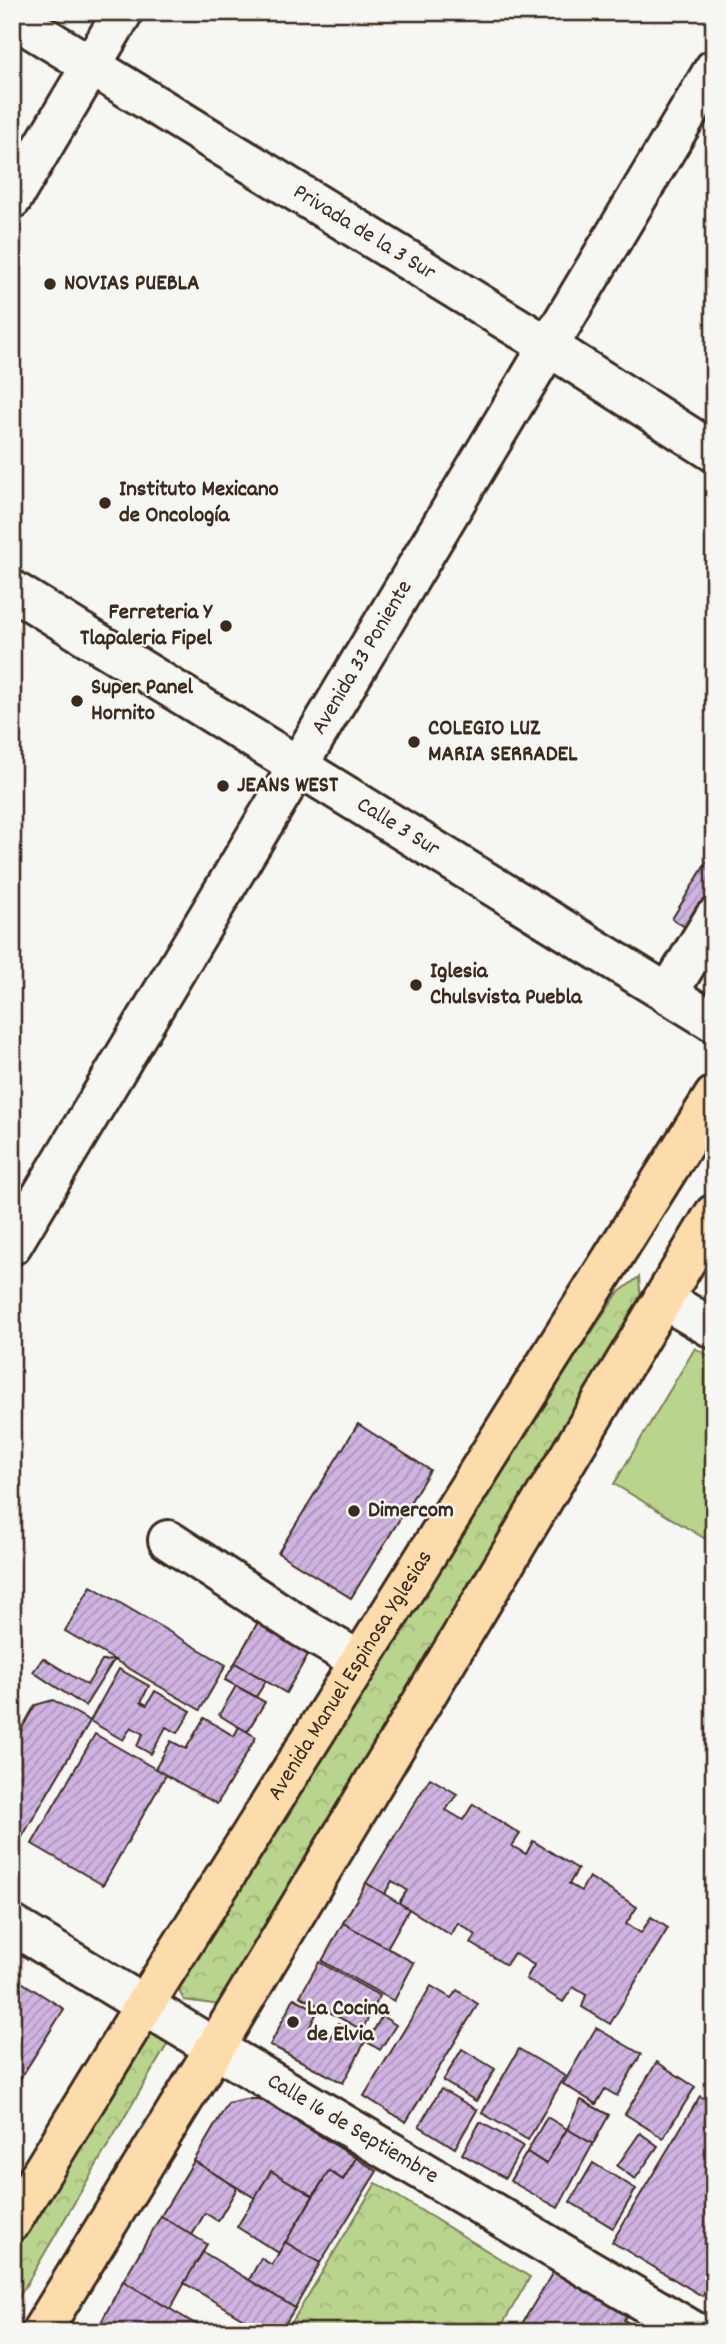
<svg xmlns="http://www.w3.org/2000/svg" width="726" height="2344" viewBox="0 0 726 2344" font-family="Dekko,sans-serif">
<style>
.forest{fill:url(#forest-crowns);stroke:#7a7f55;stroke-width:2}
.pitch{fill:#b9d48c;stroke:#7a7f55;stroke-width:2}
.building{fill:url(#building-hatch);stroke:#3b2a1e;stroke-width:2}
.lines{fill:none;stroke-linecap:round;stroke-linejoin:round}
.minor-casing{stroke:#3b2a1e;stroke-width:44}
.major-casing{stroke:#3b2a1e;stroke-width:44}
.minor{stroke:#f6f6f2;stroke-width:38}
.major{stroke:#fddcac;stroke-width:38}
.poi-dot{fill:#3b2a1e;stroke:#f6f6f2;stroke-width:2.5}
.labels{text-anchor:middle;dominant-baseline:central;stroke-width:5;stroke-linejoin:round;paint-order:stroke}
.street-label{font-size:23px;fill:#3b2a1e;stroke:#f6f6f2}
.poi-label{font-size:23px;font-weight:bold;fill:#3b2a1e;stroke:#f6f6f2;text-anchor:start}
</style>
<defs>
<pattern id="forest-crowns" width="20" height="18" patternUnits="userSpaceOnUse" patternTransform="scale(1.75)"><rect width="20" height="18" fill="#b9d48c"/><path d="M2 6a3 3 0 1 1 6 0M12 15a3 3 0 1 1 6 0" fill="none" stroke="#a0b678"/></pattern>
<pattern id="building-hatch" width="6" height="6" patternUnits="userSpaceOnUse" patternTransform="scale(1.75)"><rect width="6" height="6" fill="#cfb4e2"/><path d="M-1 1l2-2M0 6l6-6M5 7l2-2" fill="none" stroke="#a993b7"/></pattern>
</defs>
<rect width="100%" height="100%" fill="#f6f6f2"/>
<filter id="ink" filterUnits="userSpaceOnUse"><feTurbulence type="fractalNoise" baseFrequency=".0143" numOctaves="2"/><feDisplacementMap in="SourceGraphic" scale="14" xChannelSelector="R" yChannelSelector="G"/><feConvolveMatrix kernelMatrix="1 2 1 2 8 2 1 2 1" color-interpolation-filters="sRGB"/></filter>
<g filter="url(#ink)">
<!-- forest -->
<g class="forest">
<path d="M639 1277 641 1303 220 2005 184 2000 172 1978 362 1675 618 1293Z"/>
<path d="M135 2024 168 2043 12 2309V2235Z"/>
<path d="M376 2183 530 2277 498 2332H286Z"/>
</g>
<!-- pitch -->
<path class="pitch" d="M695 1348 714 1359V1544L614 1484Z"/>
<!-- building -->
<g class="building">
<path d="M714 850V944H713L672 919Z"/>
<path d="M358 1424 430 1470 351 1598 278 1553Z"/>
<path d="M91 1586 226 1665 200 1710 65 1631Z"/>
<path d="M258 1622 309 1653 286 1693 235 1663Z"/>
<path d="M43 1658 87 1685 102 1661 114 1660 85 1706 33 1672Z"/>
<path d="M235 1663 266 1681 256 1697 225 1680Z"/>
<path d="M119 1669 149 1686 141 1702 147 1705 155 1691 191 1711 178 1733 166 1727 151 1754 137 1746 143 1734 131 1727 123 1740 90 1721Z"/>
<path d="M236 1686 265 1702 247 1732 219 1715Z"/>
<path d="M53 1700 90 1721 12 1854V1746L35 1705Z"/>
<path d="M204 1718 234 1736 239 1727 256 1737 217 1804 155 1769 171 1741 186 1749Z"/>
<path d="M95 1734 166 1775 103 1885 32 1844Z"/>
<path d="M430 1778 457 1794 446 1810 463 1820 473 1804 520 1834 512 1846 526 1854 533 1841 578 1869 569 1884 581 1891 589 1877 637 1907 626 1924 641 1933 651 1917 668 1928 610 2024 582 2007 586 1995 573 1987 563 2002 526 1979 534 1965 514 1953 506 1965 471 1943 476 1935 458 1923 451 1935 399 1903 407 1890 392 1881 384 1895 366 1883Z"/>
<path d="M366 1883 409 1909 387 1948 343 1923Z"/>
<path d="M343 1923 414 1963 394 2001 322 1961Z"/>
<path d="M319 1962 380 1996 362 2030 300 1996Z"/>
<path d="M12 1976 64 2009 12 2092Z"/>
<path d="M431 1986 451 1998 457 1990 478 2004 406 2122 364 2096Z"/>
<path d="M294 1998 318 2011 309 2028 330 2039 338 2023 367 2038 343 2083 270 2045Z"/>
<path d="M382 2016 396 2025 380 2050 367 2042Z"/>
<path d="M596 2028 641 2054 617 2096 605 2089 596 2104 563 2084Z"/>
<path d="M462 2049 495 2069 476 2101 443 2081Z"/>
<path d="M519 2049 565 2076 528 2140 482 2113Z"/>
<path d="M657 2062 695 2087 663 2138 625 2114Z"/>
<path d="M441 2089 477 2110 455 2148 419 2126Z"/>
<path d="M700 2096 714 2104V2277L702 2296 612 2242Z"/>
<path d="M245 2099H260L356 2158 343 2180 329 2171 313 2196 271 2171 255 2198 194 2161 228 2103Z"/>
<path d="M581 2100 609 2115 593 2144 567 2129Z"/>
<path d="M547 2117 567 2129 546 2164 527 2152Z"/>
<path d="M480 2122 523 2146 505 2178 462 2154Z"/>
<path d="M567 2129 593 2144 558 2208 510 2181 527 2152 546 2164Z"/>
<path d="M640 2133 658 2146 635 2179 617 2166Z"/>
<path d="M356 2158 377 2171 320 2263 285 2242 329 2171 343 2180Z"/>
<path d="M194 2161 237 2188 218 2221 205 2213 192 2235 161 2216Z"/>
<path d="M593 2163 636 2189 613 2228 570 2202Z"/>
<path d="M271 2171 313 2196 279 2253 237 2227Z"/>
<path d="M161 2216 207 2244 170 2309 123 2281Z"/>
<path d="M285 2242 320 2263 295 2308 249 2280 261 2258 272 2265Z"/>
<path d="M203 2252 295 2308 280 2332H265L184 2283Z"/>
<path d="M556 2267 629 2311 624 2320 645 2332H517Z"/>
<path d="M123 2281 170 2309 209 2332H100L97 2330Z"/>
</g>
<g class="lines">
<defs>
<g id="minor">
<path id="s1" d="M12 17 548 346 714 452"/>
<path d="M12 199 123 12"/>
<path id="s2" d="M12 590 714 1022"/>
<path d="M668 994 714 918"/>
<path id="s3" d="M12 1245 714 69"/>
<path d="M663 1299 714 1329"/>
<path d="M168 1540 303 1628 360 1661"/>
<path id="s4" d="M12 1925 215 2048 695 2332"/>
</g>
<g id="major">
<path id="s5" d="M12 2221 145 2004 714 1096"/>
<path d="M41 2332 215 2048 714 1214"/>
</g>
</defs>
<!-- minor casing -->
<use href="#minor" class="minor-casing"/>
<!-- major casing -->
<use href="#major" class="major-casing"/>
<!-- minor -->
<use href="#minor" class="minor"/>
<!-- major -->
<use href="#major" class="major"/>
</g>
</g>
<!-- markers -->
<g class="poi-dot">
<circle cx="50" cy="284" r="7"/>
<circle cx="105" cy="503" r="7"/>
<circle cx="226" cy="626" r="7"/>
<circle cx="77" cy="701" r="7"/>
<circle cx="414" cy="742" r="7"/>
<circle cx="223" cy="786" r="7"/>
<circle cx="416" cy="985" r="7"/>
<circle cx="354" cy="1511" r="7"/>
<circle cx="293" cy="2022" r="7"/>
</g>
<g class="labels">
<!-- street labels -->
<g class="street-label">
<text stroke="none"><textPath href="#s1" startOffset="413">Privada de la 3 Sur</textPath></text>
<text stroke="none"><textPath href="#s3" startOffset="684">Avenida 33 Poniente</textPath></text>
<text stroke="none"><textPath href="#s2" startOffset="453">Calle 3 Sur</textPath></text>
<text stroke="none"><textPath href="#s5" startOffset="642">Avenida Manuel Espinosa Yglesias</textPath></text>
<text stroke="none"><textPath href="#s4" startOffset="397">Calle 16 de Septiembre</textPath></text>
</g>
<!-- poi labels -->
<g class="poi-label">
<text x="64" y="284">NOVIAS PUEBLA</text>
<text x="119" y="490">Instituto Mexicano<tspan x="119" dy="26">de Oncología</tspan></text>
<text x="212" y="613" text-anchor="end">Ferreteria Y<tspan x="212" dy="26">Tlapaleria Fipel</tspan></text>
<text x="91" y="688">Super Panel<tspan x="91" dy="26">Hornito</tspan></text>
<text x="428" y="729">COLEGIO LUZ<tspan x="428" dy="26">MARIA SERRADEL</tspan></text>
<text x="237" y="786">JEANS WEST</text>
<text x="430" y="972">Iglesia<tspan x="430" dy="26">Chulsvista Puebla</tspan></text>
<text x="368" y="1511">Dimercom</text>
<text x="307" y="2009">La Cocina<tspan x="307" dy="26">de Elvia</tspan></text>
</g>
</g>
<!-- margin -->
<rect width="726" height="2344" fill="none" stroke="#f6f6f2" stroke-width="42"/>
<rect x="21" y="21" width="684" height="2302" fill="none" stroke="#3b2a1e" stroke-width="2.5" filter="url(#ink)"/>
</svg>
